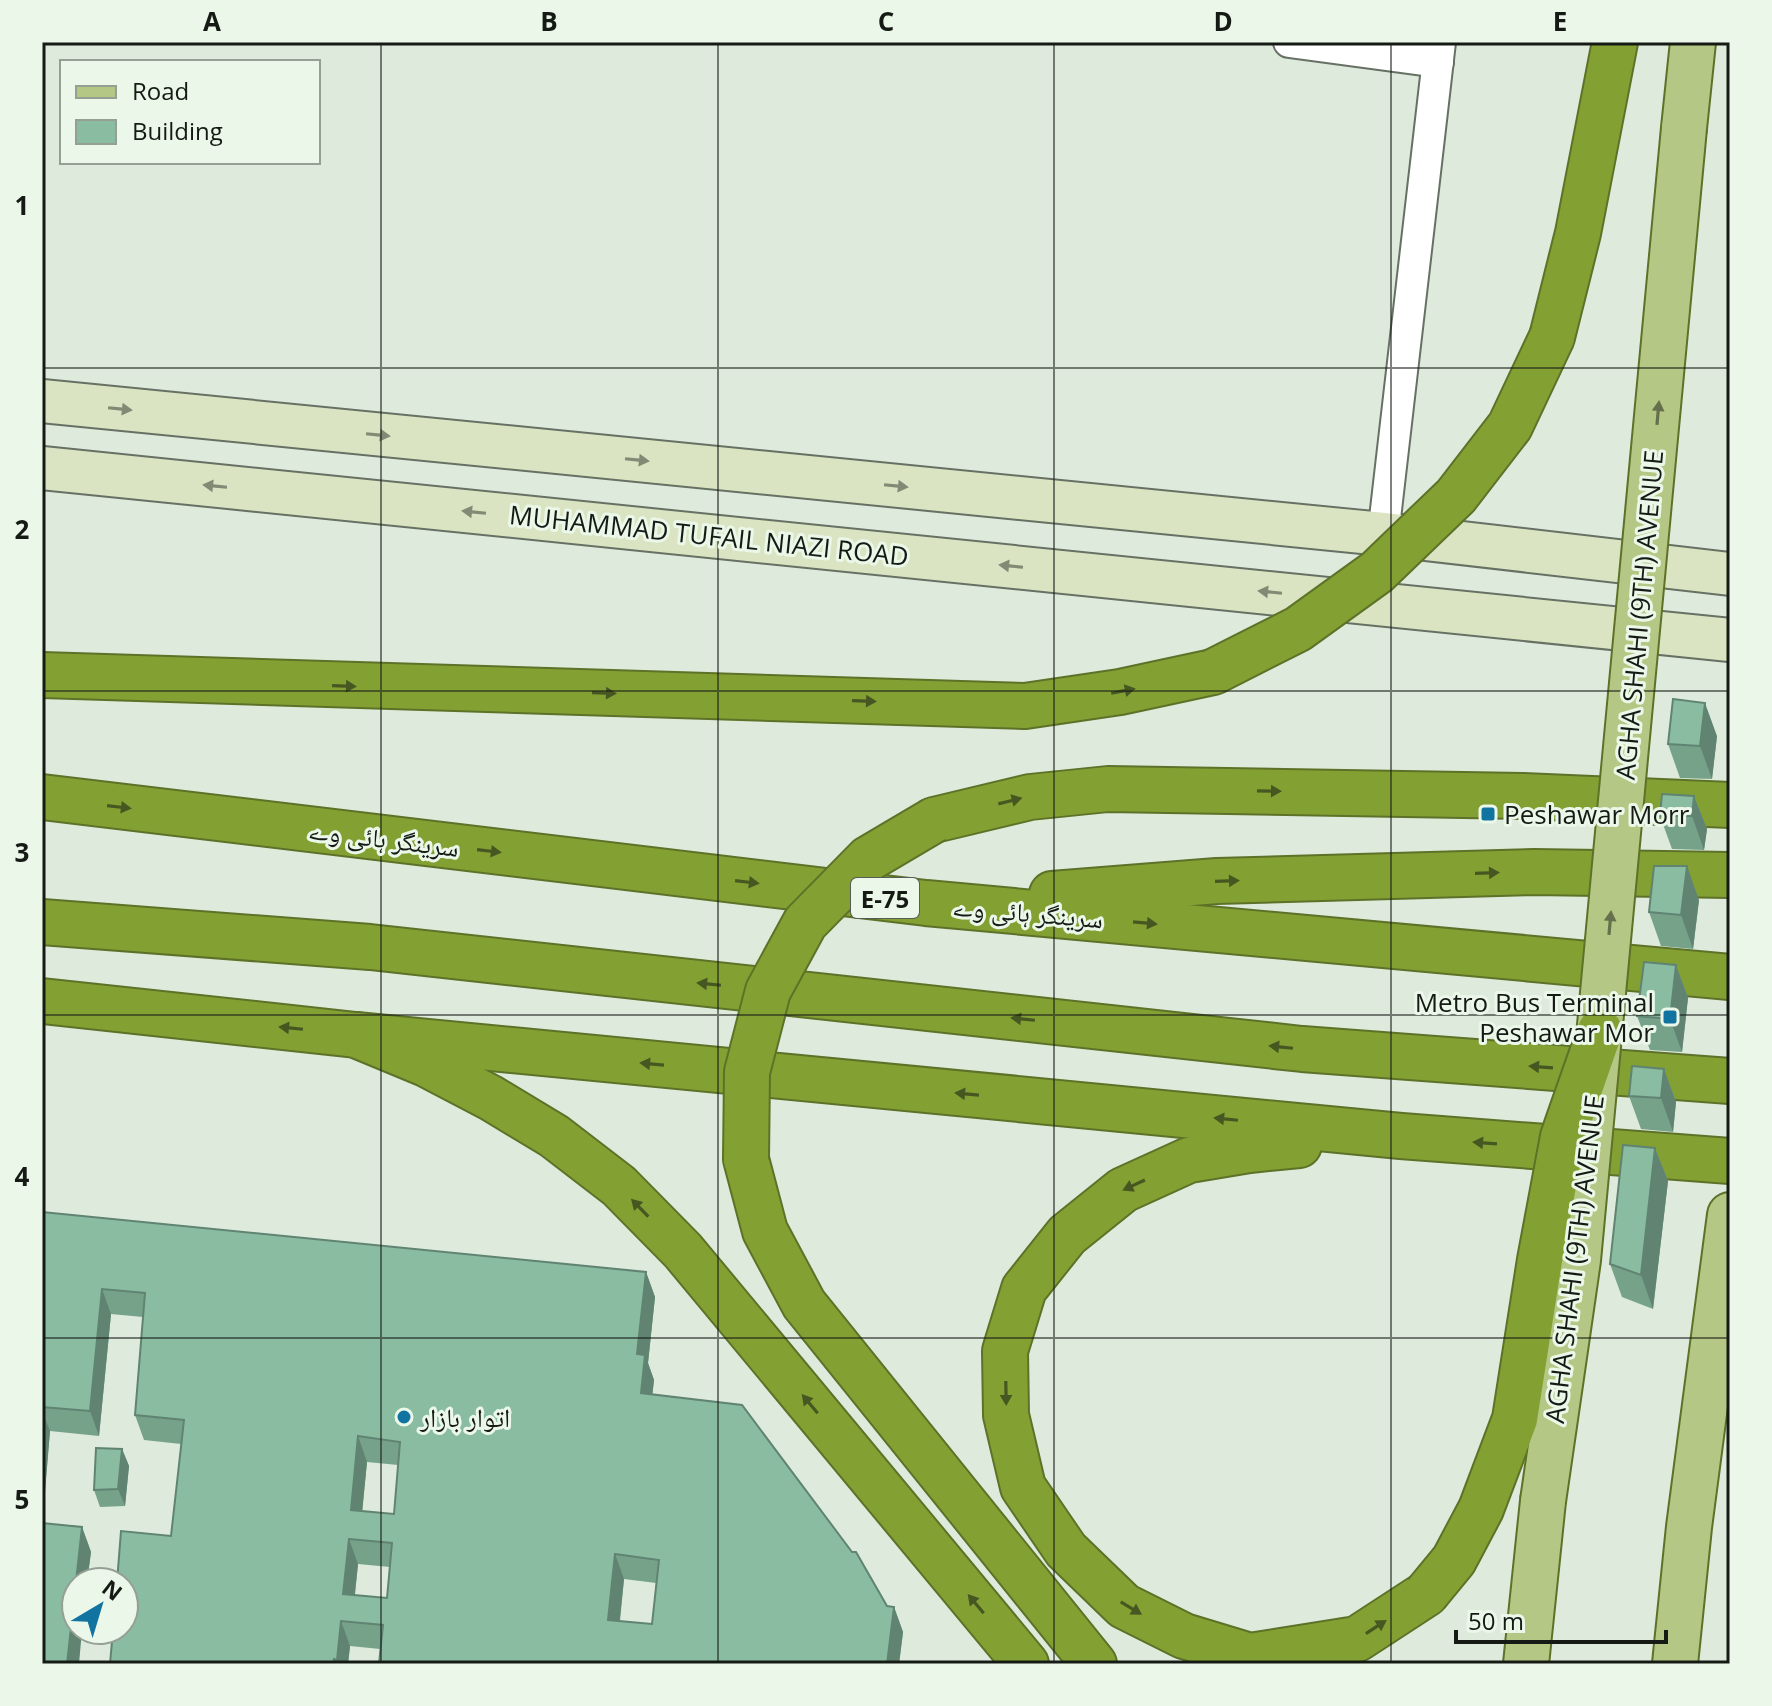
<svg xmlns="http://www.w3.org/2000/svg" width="1772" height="1706" viewBox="0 0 1772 1706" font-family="'Open Sans','Noto Naskh Arabic',sans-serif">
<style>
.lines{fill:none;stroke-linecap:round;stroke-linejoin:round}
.street-casing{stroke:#667164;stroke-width:34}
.secondary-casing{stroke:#667164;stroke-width:46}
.primary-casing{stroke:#5d7228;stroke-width:48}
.highway-casing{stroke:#5d7228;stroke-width:48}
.street{stroke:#fff;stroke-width:30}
.secondary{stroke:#dae3c2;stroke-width:42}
.primary{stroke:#b5c784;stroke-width:44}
.highway{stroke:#83a132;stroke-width:44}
.primary-bridge-casing{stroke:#5d7228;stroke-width:48;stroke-linecap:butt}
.highway-bridge-casing{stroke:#5d7228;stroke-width:48;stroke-linecap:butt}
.primary-bridge{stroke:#b5c784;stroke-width:44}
.highway-bridge{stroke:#83a132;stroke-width:44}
.wall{fill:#76a28a;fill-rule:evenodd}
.shaded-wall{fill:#608471}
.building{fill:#89bca1;stroke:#608471;stroke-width:2;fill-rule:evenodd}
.oneway{fill:#828974}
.oneway2{fill:#66704c}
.oneway3{fill:#475722}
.grid{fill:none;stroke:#161a15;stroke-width:2;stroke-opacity:0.55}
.poi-dot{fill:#1173a0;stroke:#ebf8e9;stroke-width:3}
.labels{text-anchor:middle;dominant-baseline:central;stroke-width:6;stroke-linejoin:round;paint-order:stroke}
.shield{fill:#ebf8e9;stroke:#565d55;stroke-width:2}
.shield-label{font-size:24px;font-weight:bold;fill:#161a15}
.street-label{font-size:26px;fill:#161a15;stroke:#ebf8e9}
.poi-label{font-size:26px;fill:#161a15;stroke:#ebf8e9;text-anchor:start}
.neatline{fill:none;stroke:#161a15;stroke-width:3}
.grid-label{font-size:26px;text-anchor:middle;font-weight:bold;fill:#161a15}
</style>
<rect width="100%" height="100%" fill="#deebdc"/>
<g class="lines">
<defs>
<g id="street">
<path d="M1289 42 1438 62"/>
<path d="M1381 553 1440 42"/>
</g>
<g id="secondary">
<path d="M42 401 1383 534 1730 574"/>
<path d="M42 468 1730 640"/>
</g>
<g id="primary">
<path d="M1684 128 1693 42"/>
<path d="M1526 1664 1543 1501"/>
<path d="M1675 1664 1689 1527 1730 1215"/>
</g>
<g id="highway">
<path d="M1552 337 1578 233 1615 42"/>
<path d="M42 675 1025 706 1120 692 1213 672"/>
<path d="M42 797 926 903 1730 977"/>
<path d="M934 820 1030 797 1108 789 1523 796 1730 805"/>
<path d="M1052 894 1217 881 1534 872 1730 875"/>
<path d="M42 922 370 947 1302 1049 1730 1081"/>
<path d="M42 1001 356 1035 426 1064 491 1098 554 1136 619 1186 683 1251 1026 1664"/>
<path d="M356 1035 1401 1136 1730 1161"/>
<path d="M1299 1145 1249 1150 1189 1160 1123 1190 1067 1235 1024 1289 1005 1351 1006 1415 1023 1487 1066 1550 1124 1606 1184 1636 1250 1656 1357 1639 1426 1594"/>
<path d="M746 1159 765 1231 804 1304 1094 1664"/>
</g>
</defs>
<!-- street casing -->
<use href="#street" class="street-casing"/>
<!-- secondary casing -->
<use href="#secondary" class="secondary-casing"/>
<!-- primary casing -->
<use href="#primary" class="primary-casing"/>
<!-- highway casing -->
<use href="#highway" class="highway-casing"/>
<!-- street -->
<use href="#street" class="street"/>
<!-- secondary -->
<use href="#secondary" class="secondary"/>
<!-- primary -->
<use href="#primary" class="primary"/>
<!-- highway -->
<use href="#highway" class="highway"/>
<defs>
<path id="primary-bridge" d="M1543 1501 1578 1260 1684 128"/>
<g id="highway-bridge">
<path d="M1213 672 1298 629 1377 572 1456 496 1510 426 1552 337"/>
<path d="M746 1159 747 1072 768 991 805 923 868 859 934 820"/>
<path d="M1426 1594 1454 1560 1481 1509 1515 1419 1540 1260 1563 1137 1600 1031"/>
</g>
</defs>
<!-- primary-bridge casing -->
<use href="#primary-bridge" class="primary-bridge-casing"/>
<!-- highway-bridge casing -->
<use href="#highway-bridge" class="highway-bridge-casing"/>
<!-- primary-bridge -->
<use href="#primary-bridge" class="primary-bridge"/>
<!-- highway-bridge -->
<use href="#highway-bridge" class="highway-bridge"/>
</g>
<!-- wall -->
<g class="wall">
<path d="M1717 736 1712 779 1680 778 1668 744Z"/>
<path d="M1694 796 1707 829 1704 850 1672 849 1660 816Z"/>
<path d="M1699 900 1693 949 1661 946 1649 912Z"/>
<path d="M1676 965 1688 998 1682 1052 1650 1050 1637 1016Z"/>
<path d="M1664 1069 1676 1102 1673 1132 1641 1129 1629 1096Z"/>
<path d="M1655 1148 1668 1181 1653 1309 1622 1297 1610 1264Z"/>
<path d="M42 1212 646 1272 655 1297 648 1363 654 1380 652 1395 887 1606 894 1607 903 1632 899 1664H379L380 1649 350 1646 348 1664H110L171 1536 181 1444 144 1440 135 1415 143 1317 111 1314 99 1436 50 1431 42 1523 82 1527 91 1552 87 1582H76L42 1664ZM367 1462 398 1465 394 1514 362 1511ZM358 1564 390 1567 387 1598 355 1595ZM624 1579 656 1583 652 1624 620 1621Z"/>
<path d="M122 1449 129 1466 125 1506 100 1507 94 1490Z"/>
</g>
<!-- shaded-wall -->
<g class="shaded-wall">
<path d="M1705 703 1717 736 1712 779 1700 746Z"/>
<path d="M1694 796 1707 829 1704 850 1692 816Z"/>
<path d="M1687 866 1699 900 1693 949 1681 915Z"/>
<path d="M1676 965 1688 998 1682 1052 1670 1019Z"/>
<path d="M1664 1069 1676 1102 1673 1132 1661 1098Z"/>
<path d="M1655 1148 1668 1181 1653 1309 1641 1275Z"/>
<path d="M646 1272 655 1297 648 1363 654 1380 650 1418 641 1393 637 1354Z"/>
<path d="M102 1289 111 1314 99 1436 90 1411Z"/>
<path d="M42 1411 50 1431 42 1529Z"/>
<path d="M358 1436 367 1462 360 1535 351 1510Z"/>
<path d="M122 1449 129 1466 125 1506 118 1489Z"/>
<path d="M82 1527 91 1552 87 1582H76V1630H82L79 1664H67Z"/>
<path d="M349 1539 358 1564 352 1619 343 1594Z"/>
<path d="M615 1554 624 1579 617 1645 608 1620Z"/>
<path d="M894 1607 903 1632 899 1664H887Z"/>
<path d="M341 1621 350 1646 348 1664H338L337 1660Z"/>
</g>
<!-- building -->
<g class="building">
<path d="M1673 699 1705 703 1700 746 1668 744Z"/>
<path d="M1662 794 1694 796 1692 816H1660Z"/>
<path d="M1654 866H1687L1681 915 1649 912Z"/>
<path d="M1644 962 1676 965 1670 1019 1637 1016Z"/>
<path d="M1632 1066 1664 1069 1661 1098 1629 1096Z"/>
<path d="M1623 1145 1655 1148 1641 1275 1610 1264Z"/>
<path d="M42 1212 646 1272 637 1354 645 1355 641 1393 742 1405 852 1552H856L887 1606 894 1607 887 1664H379L383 1625 341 1621 337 1660 334 1659 333 1664H110L113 1630H124V1582H117L121 1531 171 1536 184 1420 135 1415 145 1293 102 1289 90 1411 42 1407ZM358 1436 400 1442 394 1514 351 1510ZM349 1539 392 1543 387 1598 343 1594ZM615 1554 659 1560 652 1624 608 1620Z"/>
<path d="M96 1448 122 1449 118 1489 94 1490Z"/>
<path d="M42 1523 82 1527 67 1664H42Z"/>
</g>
<!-- one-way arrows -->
<defs><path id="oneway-solid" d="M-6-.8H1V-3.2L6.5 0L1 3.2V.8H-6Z" transform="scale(2)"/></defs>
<g class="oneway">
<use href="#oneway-solid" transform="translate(120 409) rotate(6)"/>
<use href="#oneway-solid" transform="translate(378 435) rotate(6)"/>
<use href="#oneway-solid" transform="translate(637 460) rotate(6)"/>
<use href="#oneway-solid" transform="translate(215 486) rotate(-174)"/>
<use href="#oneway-solid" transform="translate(896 486) rotate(6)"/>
<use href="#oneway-solid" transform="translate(474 512) rotate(-174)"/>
<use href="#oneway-solid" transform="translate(1011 566) rotate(-174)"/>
<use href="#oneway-solid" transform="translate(1270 592) rotate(-174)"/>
</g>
<g class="oneway2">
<use href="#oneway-solid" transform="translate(1658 413) rotate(-85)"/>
<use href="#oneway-solid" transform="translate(1610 923) rotate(-85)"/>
</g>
<g class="oneway3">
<use href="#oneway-solid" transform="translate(344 686) rotate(2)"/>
<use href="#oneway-solid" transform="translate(1123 691) rotate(-11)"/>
<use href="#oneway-solid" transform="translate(604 693) rotate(2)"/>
<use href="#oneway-solid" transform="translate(864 701) rotate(2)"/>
<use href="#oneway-solid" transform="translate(1269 791) rotate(1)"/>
<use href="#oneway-solid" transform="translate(1010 801) rotate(-14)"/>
<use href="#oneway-solid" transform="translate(119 807) rotate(7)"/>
<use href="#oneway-solid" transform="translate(489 851) rotate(7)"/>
<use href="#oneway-solid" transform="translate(1487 873) rotate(-2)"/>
<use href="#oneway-solid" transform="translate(1227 881) rotate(-2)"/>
<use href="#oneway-solid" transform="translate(747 882) rotate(7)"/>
<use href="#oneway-solid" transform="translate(1145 923) rotate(5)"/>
<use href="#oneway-solid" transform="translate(709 984) rotate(-174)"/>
<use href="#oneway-solid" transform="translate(1023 1019) rotate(-174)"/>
<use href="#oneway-solid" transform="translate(291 1028) rotate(-174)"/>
<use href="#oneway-solid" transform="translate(1281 1047) rotate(-174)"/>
<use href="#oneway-solid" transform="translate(652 1064) rotate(-175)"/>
<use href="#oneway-solid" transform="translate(1541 1067) rotate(-176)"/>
<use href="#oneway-solid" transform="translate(967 1094) rotate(-175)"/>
<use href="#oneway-solid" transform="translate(1226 1119) rotate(-174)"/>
<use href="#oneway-solid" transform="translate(1485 1143) rotate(-176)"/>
<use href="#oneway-solid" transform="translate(1134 1185) rotate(155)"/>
<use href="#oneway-solid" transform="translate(640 1208) rotate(-134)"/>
<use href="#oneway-solid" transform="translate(1006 1393) rotate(89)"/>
<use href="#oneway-solid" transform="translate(810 1404) rotate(-130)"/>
<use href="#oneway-solid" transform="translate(976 1604) rotate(-130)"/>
<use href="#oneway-solid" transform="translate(1131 1608) rotate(31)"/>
<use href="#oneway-solid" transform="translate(1376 1627) rotate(-33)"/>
</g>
<!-- grid -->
<path class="grid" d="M381 42V1664M718 42V1664M1054 42V1664M1391 42V1664M42 368H1730M42 691H1730M42 1015H1730M42 1338H1730"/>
<!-- markers -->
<g class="poi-dot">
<rect x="1480" y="806" width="16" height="16" rx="4"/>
<rect x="1662" y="1009" width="16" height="16" rx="4"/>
<circle cx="404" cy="1417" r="8"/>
</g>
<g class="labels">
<!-- shield labels -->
<rect class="shield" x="851" y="878" width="68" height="40" rx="6"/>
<g class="shield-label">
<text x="885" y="898">E-75</text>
</g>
<!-- street labels -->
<g class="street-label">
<text transform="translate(709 535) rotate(6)">MUHAMMAD TUFAIL NIAZI ROAD</text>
<text transform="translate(1639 615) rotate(-85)">AGHA SHAHI (9TH) AVENUE</text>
<text transform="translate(384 838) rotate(7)">سرینگر ہائی وے</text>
<text transform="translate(1028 912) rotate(5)">سرینگر ہائی وے</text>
<text transform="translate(1574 1259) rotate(-83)">AGHA SHAHI (9TH) AVENUE</text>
</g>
<!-- poi labels -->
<g class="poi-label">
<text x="1504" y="814">Peshawar Morr</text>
<text x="1654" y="1002" text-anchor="end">Metro Bus Terminal<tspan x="1654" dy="30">Peshawar Mor</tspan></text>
<text x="420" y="1417">اتوار بازار</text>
</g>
</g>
<!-- border -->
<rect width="1772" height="1706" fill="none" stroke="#ebf8e9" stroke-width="88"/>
<!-- legend -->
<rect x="60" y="60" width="260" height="104" fill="#ebf8e9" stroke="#969f94" stroke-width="2"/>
<rect x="76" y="86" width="40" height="12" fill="#b5c784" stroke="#969f94" stroke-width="2"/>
<text x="132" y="100" font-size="24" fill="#161a15">Road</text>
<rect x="76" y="120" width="40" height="24" fill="#89bca1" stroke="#969f94" stroke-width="2"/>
<text x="132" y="140" font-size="24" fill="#161a15">Building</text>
<!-- north arrow -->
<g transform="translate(100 1606) rotate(38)"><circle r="38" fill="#ebf8e9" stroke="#969f94" stroke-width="2"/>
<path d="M0-6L14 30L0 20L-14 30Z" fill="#1173a0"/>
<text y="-12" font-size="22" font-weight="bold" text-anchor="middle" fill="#161a15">N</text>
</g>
<!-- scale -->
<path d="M1456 1630v12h210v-12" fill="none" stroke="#161a15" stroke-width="4"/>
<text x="1468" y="1630" font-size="24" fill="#161a15" stroke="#ebf8e9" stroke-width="6" paint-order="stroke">50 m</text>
<rect x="44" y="44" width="1684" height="1618" class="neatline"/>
<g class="grid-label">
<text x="212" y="31">A</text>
<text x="549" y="31">B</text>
<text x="886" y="31">C</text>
<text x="1223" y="31">D</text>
<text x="1560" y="31">E</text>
<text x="22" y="215">1</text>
<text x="22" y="539">2</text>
<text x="22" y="862">3</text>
<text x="22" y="1186">4</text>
<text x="22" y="1509">5</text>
</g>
</svg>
